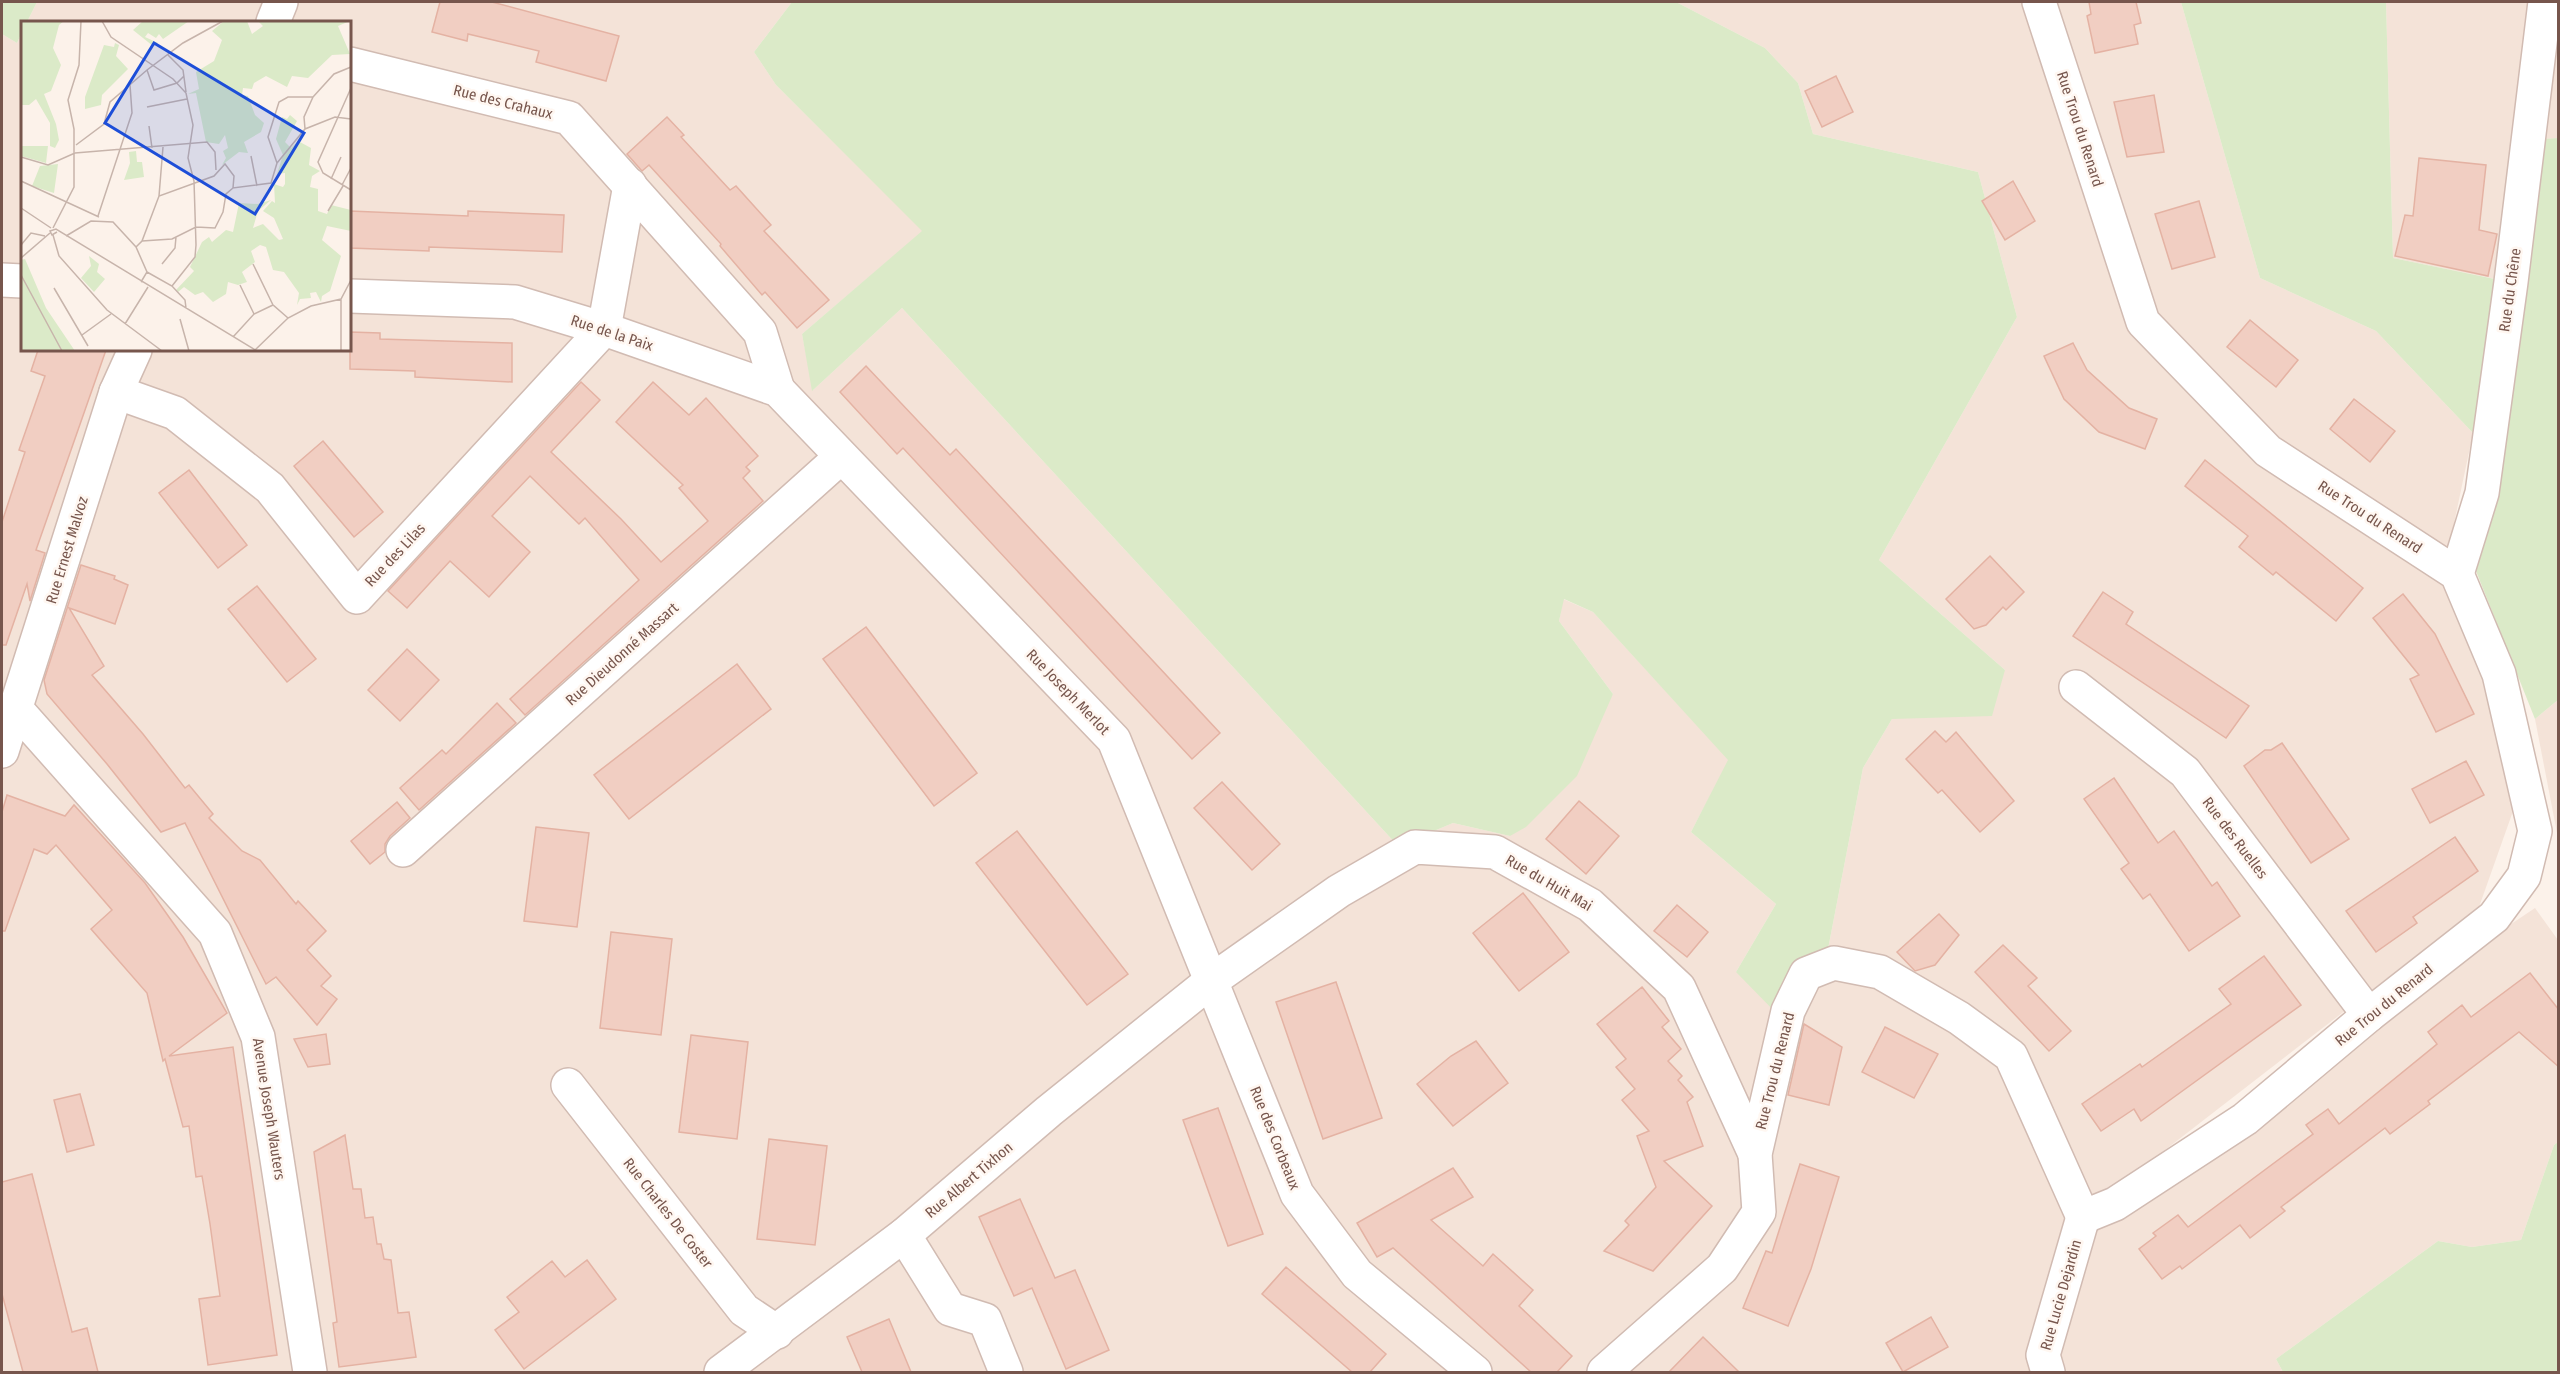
<svg xmlns="http://www.w3.org/2000/svg" width="2560" height="1374" viewBox="0 0 2560 1374" font-family="'Fira Sans Condensed',sans-serif">
<style>
.residential{fill:#f4e3d8}
.green{fill:#dbeac8}
.building{fill:#f1cec2;stroke:#e4b2a3;stroke-width:1.5}
.lines{fill:none;stroke-linecap:round;stroke-linejoin:round}
.minor-casing{stroke:#d1bbb2;stroke-width:36}
.minor{stroke:#fff;stroke-width:33}
.labels{text-anchor:middle;dominant-baseline:central;stroke-width:5;stroke-linejoin:round;paint-order:stroke}
.street-label{font-size:15px;fill:#77564d;stroke:#fff7f1}
.inset-road{fill:none;stroke:#c7b4ab;stroke-width:1.5}
.view{fill:#1d4ed8;fill-opacity:0.15;stroke:#1d4ed8;stroke-width:3}
.inset-edge{fill:none;stroke:#77564d;stroke-width:3}
</style>
<rect width="100%" height="100%" fill="#fcf2ea"/>
<!-- residential -->
<g class="residential">
<path d="M37 2H792L754 52 776 85 923 231 802 334 813 390 902 308 1398 846 1453 823 1510 836 1613 694 1559 621 1563 599 1593 612 1729 760 1691 832 1776 904 1736 972 1828 949 1863 768 1892 719 2005 670 1879 560 2017 317 1978 172 1813 134 1798 83 1765 48 1676 2H2181L2260 278 2376 331 2473 433 2444 571 2529 766 2479 907 2103 1198 2535 908 2558 940V1142L2554 1145 2521 1240 2472 1247 2438 1241 2276 1359 2283 1372H2V34L17 43 22 32V350H350V22H27Z"/>
<path d="M2386 2H2558V138L2544 139 2525 285 2393 258Z"/>
<path d="M2558 700V838L2535 719Z"/>
</g>
<!-- green -->
<g class="green">
<path d="M2 2H37L27 22H22V32L17 43 2 34Z"/>
<path d="M792 2H1676L1765 48 1798 83 1813 134 1978 172 2017 317 1879 560 2005 670 1992 716 1892 719 1863 768 1828 949 1778 1015 1736 972 1776 904 1691 832 1728 760 1593 612 1564 599 1559 621 1613 694 1577 776 1526 827 1510 836 1453 823 1398 846 902 308 812 391 802 334 922 231 776 85 754 52Z"/>
<path d="M2181 2H2386L2393 258 2519 284 2543 139 2558 138V700L2535 719 2472 561 2511 325 2473 433 2376 331 2260 278Z"/>
<path d="M2558 1142V1372H2283L2276 1359 2438 1241 2472 1247 2521 1240 2554 1145Z"/>
</g>
<!-- building -->
<g class="building">
<path d="M440 2H492L619 36 606 81 536 62 539 51 468 34 467 41 432 32Z"/>
<path d="M2089 2H2136L2141 23 2134 25 2138 44 2095 53 2087 16 2091 14Z"/>
<path d="M1836 76 1853 112 1822 127 1805 91Z"/>
<path d="M2154 95 2164 152 2127 157 2114 102Z"/>
<path d="M667 117 684 135 681 137 730 190 736 186 771 225 764 231 829 300 797 328 765 292 762 295 720 246 721 244 649 165 642 171 627 154Z"/>
<path d="M2419 158 2486 165 2479 230 2497 234 2488 276 2395 256 2405 215 2413 216Z"/>
<path d="M2013 181 2035 221 2005 240 1982 201Z"/>
<path d="M2199 201 2215 257 2172 269 2155 214Z"/>
<path d="M350 211 468 216V211L564 215 562 252 429 247V251L350 248Z"/>
<path d="M2250 320 2298 360 2276 387 2227 347Z"/>
<path d="M350 332 380 333V339L512 343V382L415 377V371L350 369Z"/>
<path d="M2073 343 2087 370 2129 408 2157 419 2145 449 2099 432 2064 399 2044 356Z"/>
<path d="M38 350H106L36 550 45 553 30 601 27 584 6 645H2V522L25 452 19 450 45 376 31 371Z"/>
<path d="M866 366 950 455 956 449 1220 733 1192 759 903 448 897 454 840 392Z"/>
<path d="M581 382 600 400 551 452 621 519 661 562 708 521 679 488 683 485 616 422 653 382 689 415 706 398 758 456 746 467 750 471 743 478 763 501 525 715 510 699 639 580 585 518 579 524 530 476 492 516 530 552 489 597 450 561 407 608 388 591Z"/>
<path d="M2354 399 2395 431 2370 462 2330 429Z"/>
<path d="M323 441 383 512 354 537 294 466Z"/>
<path d="M2205 460 2363 588 2336 621 2276 572 2273 575 2239 547 2248 536 2185 486Z"/>
<path d="M189 470 247 545 218 568 159 493Z"/>
<path d="M1990 556 2024 592 2006 610 2003 607 1986 625 1974 629 1946 599Z"/>
<path d="M81 565 115 576 114 579 128 585 115 624 69 608 104 666 92 675 143 734 185 788 189 785 213 814 209 818 242 851 260 860 296 904 298 901 326 931 307 950 331 976 321 986 337 999 317 1025 276 977 266 984 185 823 161 832 107 764 47 694 44 680Z"/>
<path d="M257 586 316 659 287 682 228 609Z"/>
<path d="M2103 592 2133 612 2126 624 2249 706 2226 738 2073 636Z"/>
<path d="M2403 594 2435 634 2474 714 2436 732 2410 679 2419 675 2373 618Z"/>
<path d="M866 627 977 773 934 806 823 659Z"/>
<path d="M407 649 439 680 400 721 368 690Z"/>
<path d="M737 664 771 709 629 819 594 775Z"/>
<path d="M497 703 516 723 419 810 400 788 442 750 446 754Z"/>
<path d="M1935 731 1946 742 1956 732 2014 801 1980 832 1942 790 1938 793 1906 759Z"/>
<path d="M2282 743 2349 839 2311 863 2244 766 2265 750H2271Z"/>
<path d="M2466 761 2484 795 2430 823 2412 789Z"/>
<path d="M2114 778 2158 843 2174 831 2212 886 2217 882 2240 916 2189 951 2150 894 2143 899 2121 869 2129 863 2084 799Z"/>
<path d="M1222 782 1280 844 1252 870 1194 808Z"/>
<path d="M7 795 65 816 74 805 145 883 183 937 227 1013 169 1056 233 1047 277 1355 208 1365 199 1299 220 1296 210 1224 202 1176 196 1177 189 1126 183 1127 165 1059 163 1061 147 993 91 929 112 910 56 845 47 854 34 849 5 931H2V812Z"/>
<path d="M1579 801 1619 836 1586 874 1546 839Z"/>
<path d="M397 802 410 818 390 836 385 844V852L370 864 351 841Z"/>
<path d="M536 827 589 833 577 927 524 921Z"/>
<path d="M1017 831 1128 974 1087 1005 976 863Z"/>
<path d="M2455 837 2478 871 2413 917 2417 923 2376 952 2346 911Z"/>
<path d="M1523 893 1569 952 1519 991 1473 933Z"/>
<path d="M1677 905 1708 932 1687 957 1654 931Z"/>
<path d="M1939 914 1959 935 1935 965 1915 971 1897 952Z"/>
<path d="M611 932 672 939 661 1035 600 1028Z"/>
<path d="M2003 945 2037 978 2028 986 2071 1031 2049 1051 1975 972Z"/>
<path d="M2264 956 2301 1005 2141 1121 2134 1109 2101 1131 2082 1104 2140 1064 2142 1067 2231 1004 2219 989Z"/>
<path d="M2530 973 2559 1010V1067L2519 1032 2428 1101 2430 1104 2390 1134 2385 1128 2281 1207 2285 1211 2250 1238 2240 1225 2182 1269 2180 1266 2162 1279 2139 1249 2156 1236 2153 1233 2178 1215 2188 1227 2313 1134 2306 1125 2328 1109 2339 1124 2437 1044 2428 1032 2462 1005 2471 1017Z"/>
<path d="M1336 982 1382 1118 1323 1139 1276 1002Z"/>
<path d="M1642 987 1669 1021 1662 1027 1681 1049 1668 1061 1682 1076 1678 1080 1693 1097 1687 1102 1703 1146 1664 1161 1712 1206 1653 1271 1604 1251 1629 1225 1625 1221 1656 1187 1637 1136 1649 1131 1622 1100 1635 1089 1616 1067 1626 1059 1597 1024Z"/>
<path d="M1804 1024 1842 1047 1829 1105 1788 1095Z"/>
<path d="M1885 1027 1938 1054 1914 1098 1862 1072Z"/>
<path d="M326 1034 330 1064 308 1067 294 1039Z"/>
<path d="M691 1035 748 1042 737 1139 679 1132Z"/>
<path d="M1476 1041 1508 1083 1453 1126 1417 1084 1451 1056Z"/>
<path d="M80 1094 94 1145 67 1152 54 1100Z"/>
<path d="M1218 1108 1263 1234 1228 1246 1183 1120Z"/>
<path d="M345 1135 353 1189H361L365 1218 373 1217 377 1244H381L384 1259 391 1260 398 1313 409 1312 416 1357 339 1367 333 1323 337 1322 314 1152Z"/>
<path d="M769 1139 827 1146 815 1245 757 1239Z"/>
<path d="M1800 1164 1839 1177 1811 1269 1788 1326 1743 1308 1766 1251 1772 1253Z"/>
<path d="M1453 1168 1473 1197 1431 1220 1483 1266 1493 1254 1533 1290 1519 1306 1572 1356 1557 1372H1531L1393 1248 1377 1257 1357 1223Z"/>
<path d="M32 1174 72 1332 87 1328 98 1372H23L2 1294V1182Z"/>
<path d="M1020 1199 1055 1278 1075 1270 1109 1350 1066 1369 1032 1288 1014 1296 979 1217Z"/>
<path d="M587 1260 616 1299 524 1369 495 1330 519 1312 507 1297 552 1261 565 1277Z"/>
<path d="M1286 1267 1386 1354 1370 1372H1352L1262 1294Z"/>
<path d="M1931 1317 1948 1347 1903 1372 1886 1343Z"/>
<path d="M889 1319 911 1372H862L847 1337Z"/>
<path d="M1703 1337 1739 1372H1669Z"/>
</g>
<g class="lines">
<defs>
<g id="minor">
<path d="M273 22 281 2"/>
<path d="M350 64 569 118 760 332 778 390"/>
<path d="M2 280 22 281"/>
<path d="M350 296 515 302 604 329 778 390 1114 740 1297 1194 1357 1274 1475 1372"/>
<path d="M116 392 175 413 270 488 357 597 604 329 630 185"/>
<path d="M2457 574 2482 493 2511 282 2545 2"/>
<path d="M2076 687 2185 772 2369 1015"/>
<path d="M17 710 215 933 258 1037 310 1372"/>
<path d="M2 751 116 392 135 350"/>
<path d="M403 850 841 457"/>
<path d="M568 1085 744 1310 777 1332"/>
<path d="M904 1235 950 1309 985 1320 1006 1372"/>
<path d="M721 1372 904 1235 1049 1111 1211 981 1339 891 1415 847 1495 852 1590 905 1679 988 1755 1154"/>
<path d="M1604 1372 1722 1268 1759 1212 1755 1154 1788 1011 1806 974 1834 963 1880 972 1959 1018 2011 1056 2083 1217 2115 1204 2245 1119 2369 1015 2494 917 2524 876 2535 831 2499 674 2457 574 2268 451 2143 322 2039 2"/>
<path d="M2048 1372 2043 1355 2083 1217"/>
</g>
</defs>
<!-- minor casing -->
<use href="#minor" class="minor-casing"/>
<!-- minor -->
<use href="#minor" class="minor"/>
</g>
<g class="labels">
<!-- street labels -->
<g class="street-label">
<text transform="translate(503 102) rotate(14)">Rue des Crahaux</text>
<text transform="translate(2080 129) rotate(72)">Rue Trou du Renard</text>
<text transform="translate(2510 290) rotate(-82)">Rue du Chêne</text>
<text transform="translate(612 333) rotate(18)">Rue de la Paix</text>
<text transform="translate(2370 517) rotate(33)">Rue Trou du Renard</text>
<text transform="translate(67 550) rotate(-73)">Rue Ernest Malvoz</text>
<text transform="translate(395 555) rotate(-47)">Rue des Lilas</text>
<text transform="translate(622 654) rotate(-42)">Rue Dieudonné Massart</text>
<text transform="translate(1068 692) rotate(46)">Rue Joseph Merlot</text>
<text transform="translate(2235 838) rotate(53)">Rue des Ruelles</text>
<text transform="translate(1549 883) rotate(30)">Rue du Huit Mai</text>
<text transform="translate(2384 1005) rotate(-39)">Rue Trou du Renard</text>
<text transform="translate(1775 1071) rotate(-76)">Rue Trou du Renard</text>
<text transform="translate(269 1109) rotate(81)">Avenue Joseph Wauters</text>
<text transform="translate(1275 1138) rotate(68)">Rue des Corbeaux</text>
<text transform="translate(969 1180) rotate(-40)">Rue Albert Tixhon</text>
<text transform="translate(668 1213) rotate(52)">Rue Charles De Coster</text>
<text transform="translate(2061 1295) rotate(-74)">Rue Lucie Dejardin</text>
</g>
</g>
<!-- overview -->
<g transform="translate(21 21)">
<rect width="330" height="330" fill="#fcf2ea"/>
<path d="M0 0H43L38 4 32 27 40 44 30 70 23 73 35 103 38 119 34 127 29 125V102L15 78 8 84H0ZM122 0H168L142 18 138 13 135 17 127 12 124 16 137 22 132 25 112 9ZM203 0H226L231 13 242 5 237 0H329L317 5 329 33 311 34 287 57 271 55 266 66 245 55 233 62 231 68 222 67 221 74 227 75 234 94 243 102 240 111 223 121 227 132 218 131 201 144 205 137 202 130 207 127 204 114 198 123 185 121 175 72 167 73 178 68 175 51 193 40 201 19 191 10ZM94 22 98 24 95 35 107 48 81 74 80 84 64 88V76L83 24 93 26ZM269 94 276 100 264 121 270 127 277 120 290 127 288 144 299 150 291 155 289 166 297 168V190L306 193 310 184 330 189V210L306 205 301 219 320 235 309 270 301 275 300 281 295 271 289 272 290 277 279 278 276 284 278 272 263 251 252 249 245 226 239 224 230 230 234 241 221 251 226 261 217 264 207 261 205 273 192 281 182 271 174 274 163 266 157 271 155 269 173 250 169 246 181 221 188 216 191 221 205 209 212 211 218 182 237 183 250 179 237 190 232 207 242 203 258 219 262 218 253 197 242 190 251 180 254 182 253 163 262 166 264 163V152L256 153 262 134 255 118 261 96 266 98ZM0 122 1 125H27L25 142 0 135ZM115 130 116 141H121L123 156 103 159 109 142 108 131ZM37 143 33 172 11 165 19 145ZM68 235 78 243 76 251 84 258 73 271 60 257 70 245ZM4 238 25 287 54 330H0V239Z" fill="#dbeac8"/>
<path class="inset-road" d="M81 0 90 16 152 58 165 72 172 104 167 137 173 160 175 224 174 236 151 265M147 34 162 49 165 71M126 49 133 69 156 62 163 55M330 67 297 141 302 152 330 169M126 86 166 78M128 105 131 127M284 108 283 96 292 76M55 124 83 103 89 81 126 49 162 22 202 0M54 132 186 121 194 131 195 149M230 135 236 165M0 136 27 144 54 132M256 142 284 108 314 96 330 98M310 158 320 136M0 160 78 196M321 164 330 147M138 175 142 126M0 187 30 207M307 190 322 165M77 195 111 92 109 64M32 207 53 166V108L47 79 58 44 60 0M36 211 31 214 29 210 35 208 236 330M32 214 38 235 86 289 141 330M45 215 70 200 92 201 115 226 126 251 120 261M121 220 151 218 175 206 194 207 202 191 205 173 212 167M0 224 10 212 24 215M115 226 121 220 138 175 193 155 204 143 213 155 212 167 250 162 256 142 247 116 258 81 267 76H292L313 53 330 46M0 237 29 212M141 243 154 227 155 216M232 243 252 284M126 251 151 265 164 279 165 287M0 254 41 330M219 264 233 293M33 267 67 325M320 278V330M159 298 168 330M104 303 127 266M61 314 90 293M212 316 233 293 252 284 267 297M234 329 267 297 290 285 320 278 330 259"/>
<path class="view" d="M133 22 283 112 234 193 84 102Z"/>
<rect width="330" height="330" class="inset-edge"/>
</g>
<!-- border -->
<rect width="2560" height="1374" fill="none" stroke="#77564d" stroke-width="6"/>
</svg>
